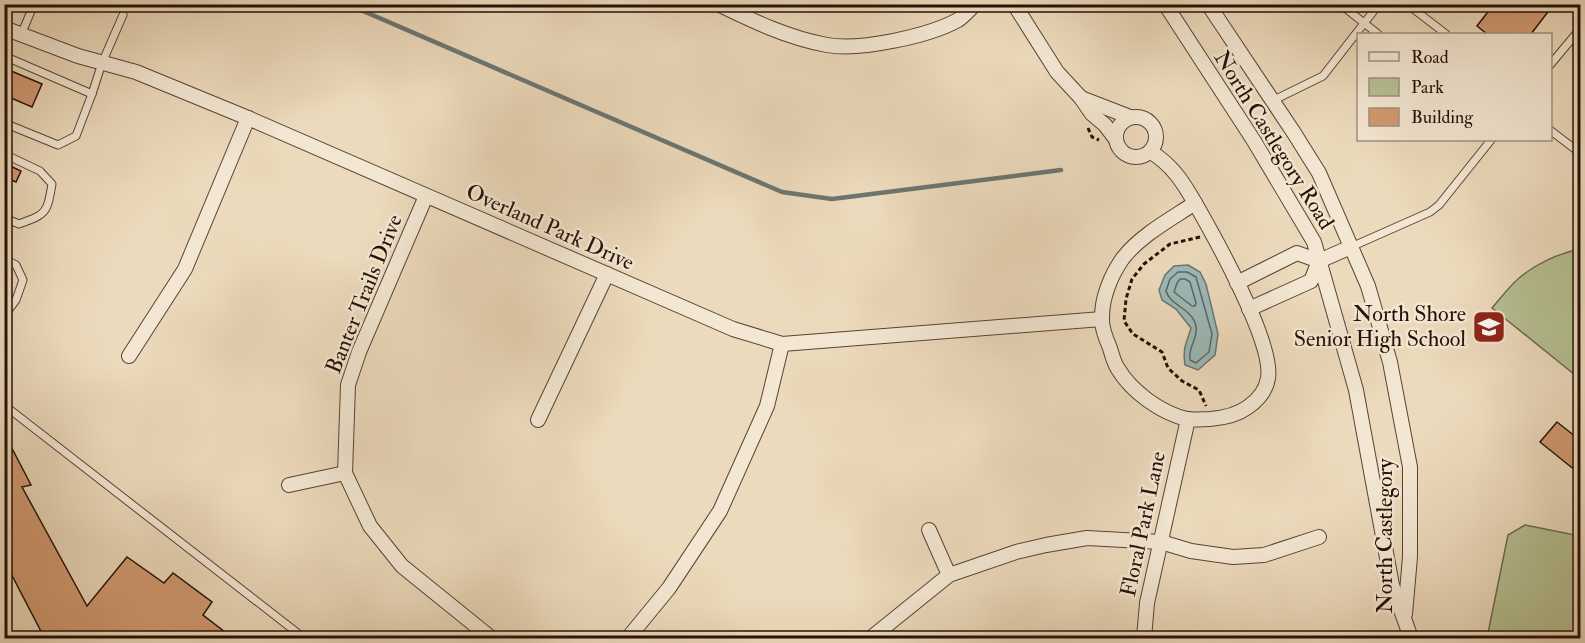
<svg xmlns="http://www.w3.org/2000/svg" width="1585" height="643" viewBox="0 0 1585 643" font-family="'IM FELL Double Pica',serif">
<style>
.green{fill:#b6c092;stroke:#6e684c;stroke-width:1.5}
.water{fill:#9bb9b8;stroke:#6c7671;stroke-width:1.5}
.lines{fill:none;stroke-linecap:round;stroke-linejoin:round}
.shore{stroke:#606560;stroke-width:1.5}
.stream{stroke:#6c7671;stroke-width:4.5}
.building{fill:#d29a72;stroke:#251107;stroke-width:1.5}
.lane-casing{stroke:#574334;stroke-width:9}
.street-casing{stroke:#574334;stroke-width:16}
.path{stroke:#251107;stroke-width:3;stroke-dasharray:4.5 3;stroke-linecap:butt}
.lane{stroke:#f3e7d3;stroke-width:7}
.street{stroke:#f3e7d3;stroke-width:14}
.labels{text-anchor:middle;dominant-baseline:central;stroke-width:5;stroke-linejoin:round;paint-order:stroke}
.street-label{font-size:22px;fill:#251107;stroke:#f3e7d3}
.poi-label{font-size:22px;fill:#251107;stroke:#f3e7d3;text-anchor:end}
</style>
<rect width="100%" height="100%" fill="#ecdabc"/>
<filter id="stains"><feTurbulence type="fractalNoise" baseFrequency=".00333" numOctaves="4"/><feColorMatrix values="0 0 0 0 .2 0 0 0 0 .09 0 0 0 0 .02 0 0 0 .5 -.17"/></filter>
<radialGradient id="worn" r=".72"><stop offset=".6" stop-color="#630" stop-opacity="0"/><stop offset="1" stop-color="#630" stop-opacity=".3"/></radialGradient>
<!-- green -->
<g class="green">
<path d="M1580 249V379L1492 308C1500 299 1508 288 1517 280 1533 265 1559 253 1580 249Z"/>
<path d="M1525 525 1580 536V638H1487L1508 535Z"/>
</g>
<!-- water -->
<path class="water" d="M1188 265 1200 272 1206 284 1218 334 1215 355 1198 370 1185 365C1182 348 1187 343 1191 328L1176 309 1162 300 1159 290 1165 275 1174 266Z"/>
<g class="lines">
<!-- shore -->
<g class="shore">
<path d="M1178 272H1187L1196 277 1212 334 1209 352 1196 363 1190 360C1188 346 1198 339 1196 327 1194 309 1170 306 1166 291L1170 279Z"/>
<path d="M1180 279H1185L1190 282 1196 303 1195 306H1192L1174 292 1177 283Z"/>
</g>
<!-- stream -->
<path class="stream" d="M347 4 782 192 832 199 1061 170"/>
</g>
<!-- building -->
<g class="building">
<path d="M1494 4H1554L1531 34H1487L1477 26Z"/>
<path d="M4 68 42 84 32 107 4 95Z"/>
<path d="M4 163 21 171 16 182 4 177Z"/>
<path d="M1557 422 1581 441V475L1540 442Z"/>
<path d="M4 433 31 485 22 487 87 606 127 557 164 583 173 573 212 602 203 615 234 639H45L4 560Z"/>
</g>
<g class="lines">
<defs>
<g id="lane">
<path d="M1340 4 1378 34"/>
<path d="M1407 4 1446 34"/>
<path d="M21 35 34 4"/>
<path d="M4 56 92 94 102 63 123 15"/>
<path d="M1550 65 1580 29"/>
<path d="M1272 101 1323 76 1379 4"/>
<path d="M4 123 58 145 76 136 92 94"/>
<path d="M1550 130 1580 153"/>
<path d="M4 154 40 171 52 184C47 213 47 214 19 224L4 218"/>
<path d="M1351 247 1430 212 1439 205 1491 140"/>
<path d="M4 259 16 265 23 280 16 300 4 316"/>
<path d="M4 405 304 638"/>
</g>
<g id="street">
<path d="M718 4C753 21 788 38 827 45 860 51 929 36 958 20 964 16 970 9 975 4"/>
<path d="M1014 4 1057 72 1081 98 1092 114 1105 125 1115 138"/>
<path d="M1165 4 1254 141 1314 242 1356 390 1392 585 1411 638"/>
<path d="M1208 4 1294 133 1319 173 1368 286 1390 362 1410 467V557L1405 614"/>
<path d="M4 28 78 56 136 72 248 118 733 329 782 344 1102 319"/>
<path d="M1081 98 1130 117"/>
<circle cx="1136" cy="137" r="20"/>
<path d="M1151 152C1172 165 1183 182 1195 203"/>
<path d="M426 196 359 352 348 385 345 473 370 526 402 566 491 638"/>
<path d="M1195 203C1214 236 1274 343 1268 378 1266 391 1258 400 1248 407 1237 415 1223 418 1210 419 1203 419 1194 420 1187 419 1161 413 1132 392 1118 369 1114 363 1112 355 1110 348 1106 339 1101 327 1102 317 1102 297 1111 275 1123 258 1141 235 1171 219 1195 203Z"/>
<path d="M1237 283 1297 253 1319 261 1351 247"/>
<path d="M1249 309 1311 281 1319 261"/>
<path d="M129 356 185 269 248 118"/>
<path d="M538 420 607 274"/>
<path d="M289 485 345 473"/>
<path d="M929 530 949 575"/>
<path d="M628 638 669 588 720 511 767 406 782 344"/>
<path d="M871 638 949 575 1016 552 1046 545 1087 538 1161 542 1191 551 1233 557 1264 555 1319 537"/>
<path d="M1144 638 1147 603 1188 419"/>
</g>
</defs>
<!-- lane casing -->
<use href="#lane" class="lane-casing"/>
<!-- street casing -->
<use href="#street" class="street-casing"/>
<!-- path -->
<g class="path">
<path d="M1088 128 1092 137 1099 140"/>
<path d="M1200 237 1170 244 1144 264 1132 279 1126 299 1124 321 1133 334 1162 352 1168 368 1182 381 1199 390 1206 406"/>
</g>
<!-- lane -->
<use href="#lane" class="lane"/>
<!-- street -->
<use href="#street" class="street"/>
</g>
<!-- icons -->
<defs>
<symbol id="school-square" viewBox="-11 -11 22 22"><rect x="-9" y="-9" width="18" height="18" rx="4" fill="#8f2418" stroke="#f3e7d3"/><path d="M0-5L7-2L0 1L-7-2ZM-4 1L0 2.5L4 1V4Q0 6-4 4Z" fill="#fff"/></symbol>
</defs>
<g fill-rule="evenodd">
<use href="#school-square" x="1470" y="308" width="38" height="38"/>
</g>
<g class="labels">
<!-- street labels -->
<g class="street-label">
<text transform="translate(1274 140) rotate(58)">North Castlegory Road</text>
<text transform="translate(550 227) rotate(24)">Overland Park Drive</text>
<text transform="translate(364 294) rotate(-68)">Banter Trails Drive</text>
<text transform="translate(1143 524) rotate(-78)">Floral Park Lane</text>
<text transform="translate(1385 536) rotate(-90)">North Castlegory</text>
</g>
<!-- poi labels -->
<g class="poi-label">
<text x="1466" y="314">North Shore<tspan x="1466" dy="25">Senior High School</tspan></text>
</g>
</g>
<!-- margin -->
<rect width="1585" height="643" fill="none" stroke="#ecdabc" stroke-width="24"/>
<rect x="6" y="6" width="1573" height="631" fill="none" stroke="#251107" stroke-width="3"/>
<rect x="12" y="12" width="1561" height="619" fill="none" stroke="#251107" stroke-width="1.5"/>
<!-- legend -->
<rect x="1357" y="33" width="195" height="108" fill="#f3e7d3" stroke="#a19181" stroke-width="1.5"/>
<rect x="1369" y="52" width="30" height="9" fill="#f3e7d3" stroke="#a19181" stroke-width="1.5"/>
<text x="1411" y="63" font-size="18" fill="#251107">Road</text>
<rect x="1369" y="78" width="30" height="18" fill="#b6c092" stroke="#a19181" stroke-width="1.5"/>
<text x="1411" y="93" font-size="18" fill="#251107">Park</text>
<rect x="1369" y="108" width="30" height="18" fill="#d29a72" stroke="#a19181" stroke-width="1.5"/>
<text x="1411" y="123" font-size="18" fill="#251107">Building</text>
<rect width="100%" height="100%" filter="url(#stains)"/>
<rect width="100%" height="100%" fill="url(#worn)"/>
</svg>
